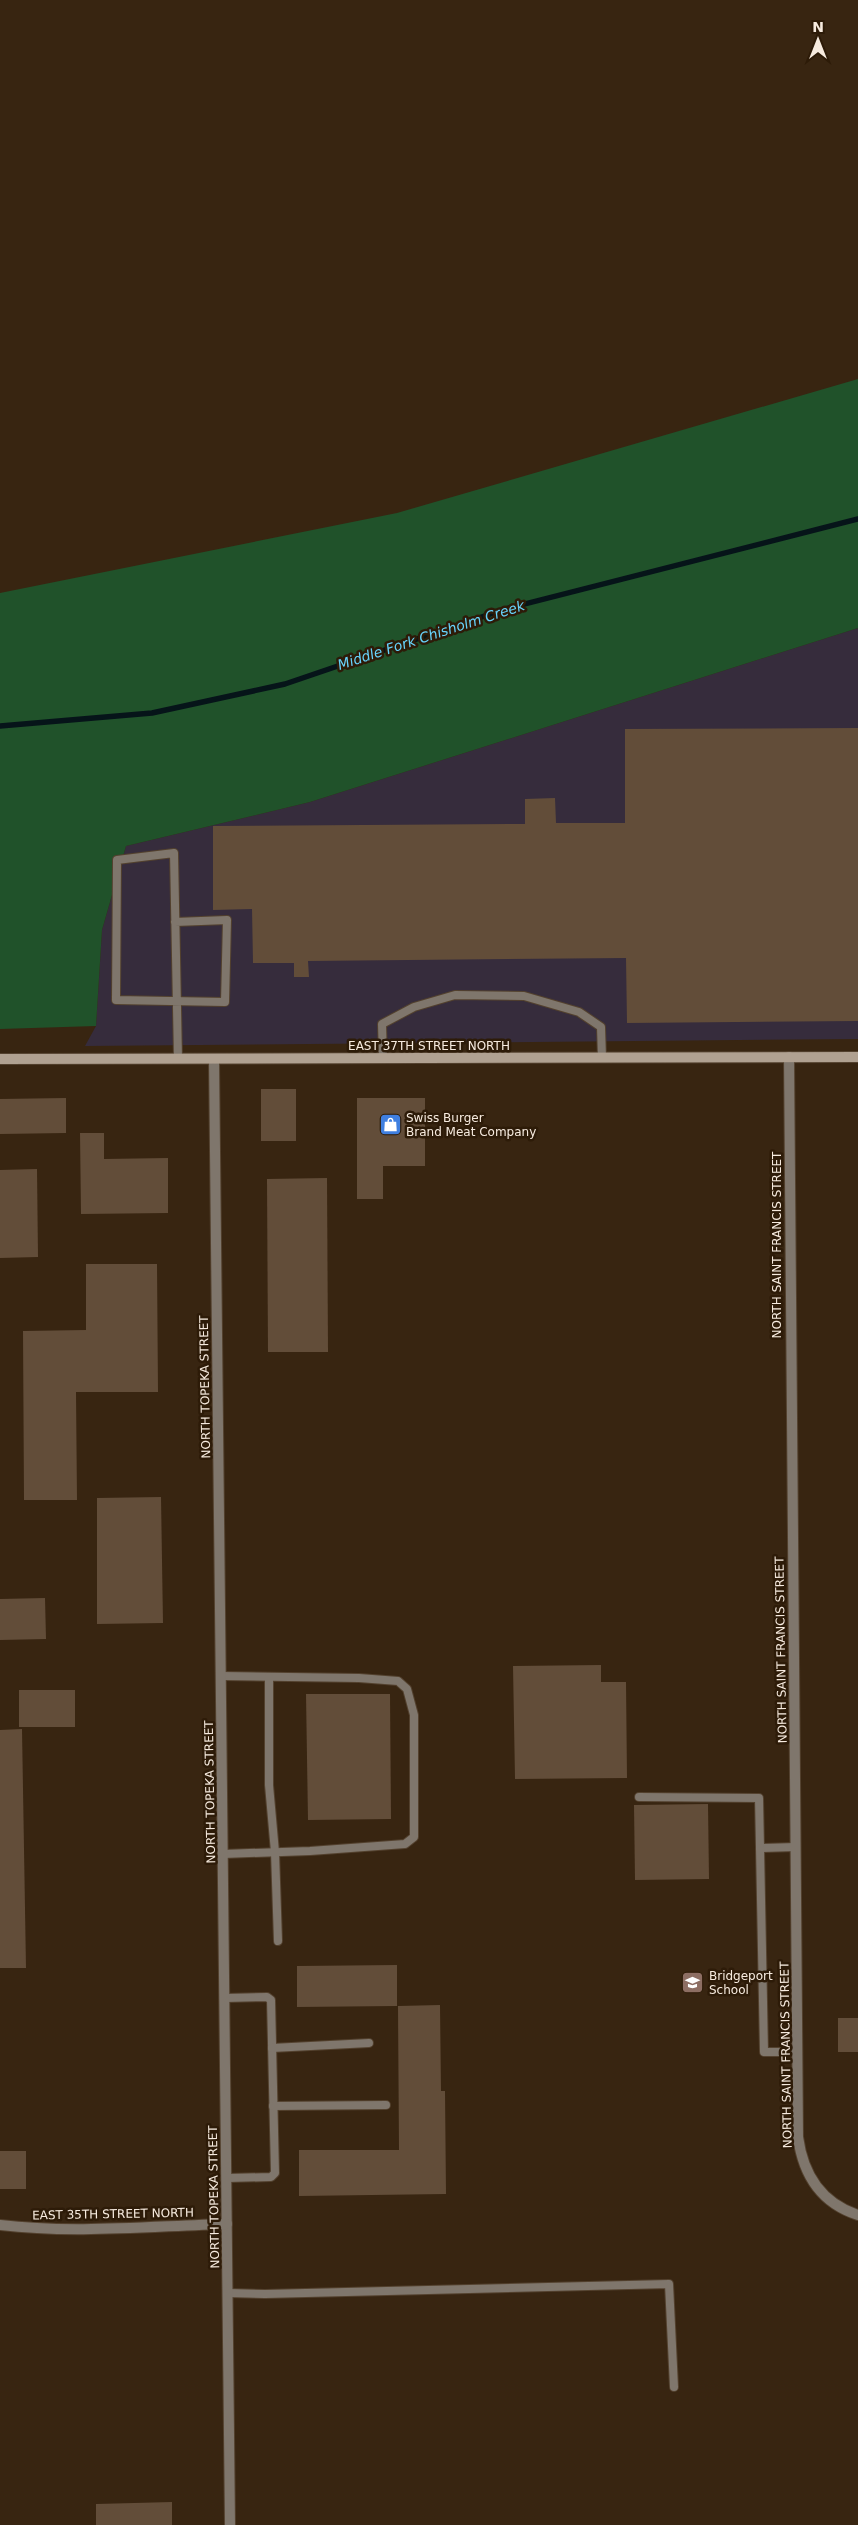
<svg xmlns="http://www.w3.org/2000/svg" width="858" height="2525" viewBox="0 0 858 2525" font-family="'DejaVu Sans',sans-serif">
<style>
.industrial{fill:#362c3c}
.green{fill:#20522a}
.lines{fill:none;stroke-linecap:round;stroke-linejoin:round}
.stream{stroke:#061419;stroke-width:5.5}
.building{fill:#624d39}
.service-casing{stroke:#53412e;stroke-width:10}
.minor-casing{stroke:#53412e;stroke-width:12}
.secondary-casing{stroke:#53412e;stroke-width:12}
.service{stroke:#7f766c;stroke-width:8}
.minor{stroke:#7f766c;stroke-width:10}
.secondary{stroke:#b0a191;stroke-width:10}
.labels{text-anchor:middle;dominant-baseline:central;stroke-width:5;stroke-linejoin:round;paint-order:stroke}
.street-label{font-size:12px;fill:#f7ebdf;stroke:#2d1b08}
.poi-label{font-size:12px;fill:#f7ebdf;stroke:#2d1b08;text-anchor:start}
.water-label{font-size:14px;font-style:italic;fill:#67d3fb;stroke:#2d1b08}
</style>
<rect width="100%" height="100%" fill="#382511"/>
<!-- industrial -->
<path class="industrial" d="M858 628V1039L85 1046 96 1026 102 930 126 846 310 802Z"/>
<!-- green -->
<path class="green" d="M858 379V628L310 802 126 846 102 930 96 1026 0 1029V593L397 513Z"/>
<g class="lines">
<!-- stream -->
<path class="stream" d="M0 726 152 713 285 684 505 609 858 519"/>
</g>
<!-- building -->
<g class="building">
<path d="M858 728V1021L627 1023 626 958 308 961 309 977H294V963H253L252 909 213 910V826L525 824V799L555 798 556 823H625V729Z"/>
<rect x="261" y="1089" width="35" height="52"/>
<path d="M66 1098V1133L0 1134V1099Z"/>
<path d="M357 1098H425V1166H383V1199H357Z"/>
<path d="M80 1133H104V1159L168 1158V1213L81 1214Z"/>
<path d="M37 1169 38 1257 0 1258V1170Z"/>
<path d="M327 1178 328 1352H268L267 1179Z"/>
<path d="M86 1264H157L158 1392H76L77 1500H24L23 1331 86 1330Z"/>
<path d="M161 1497 163 1623 97 1624V1498Z"/>
<path d="M45 1598 46 1639 0 1640V1599Z"/>
<path d="M601 1665V1682H626L627 1778 515 1779 513 1666Z"/>
<rect x="19" y="1690" width="56" height="37"/>
<path d="M306 1694H390L391 1819 308 1820Z"/>
<path d="M22 1729 26 1968H0V1730Z"/>
<path d="M708 1804 709 1879 635 1880 634 1805Z"/>
<path d="M397 1965V2006L297 2007V1966Z"/>
<path d="M440 2005 441 2091H445L446 2194 299 2196V2150H399L398 2006Z"/>
<rect x="838" y="2018" width="20" height="34"/>
<rect x="0" y="2151" width="26" height="38"/>
<path d="M172 2502V2525H96V2504Z"/>
</g>
<g class="lines">
<defs>
<g id="service">
<path d="M175 922 227 920 225 1002 116 1000 117 860 174 853 178 1059"/>
<path d="M383 1058 382 1024 414 1007 455 995 524 996 579 1012 601 1027 602 1058"/>
<path d="M221 1676 359 1678 398 1681 407 1689 414 1715V1837L405 1844 310 1851 223 1854"/>
<path d="M269 1677V1785L275 1852 278 1941"/>
<path d="M639 1797 759 1798 760 1848 796 1847"/>
<path d="M760 1848 764 2052H798"/>
<path d="M225 1998 267 1997 271 2000 275 2173 271 2177 227 2178"/>
<path d="M272 2048 369 2043"/>
<path d="M273 2106 386 2105"/>
<path d="M228 2293 265 2294 669 2284 674 2387"/>
</g>
<g id="minor">
<path d="M789 1057 798 2137C803 2174 821 2203 858 2215"/>
<path d="M214 1059 230 2525"/>
<path d="M0 2225C74 2234 152 2226 227 2224"/>
</g>
<path id="secondary" d="M0 1059 858 1057"/>
</defs>
<!-- service casing -->
<use href="#service" class="service-casing"/>
<!-- minor casing -->
<use href="#minor" class="minor-casing"/>
<!-- secondary casing -->
<use href="#secondary" class="secondary-casing"/>
<!-- service -->
<use href="#service" class="service"/>
<!-- minor -->
<use href="#minor" class="minor"/>
<!-- secondary -->
<use href="#secondary" class="secondary"/>
</g>
<!-- icons -->
<defs>
<symbol id="shop-square" viewBox="-11 -11 22 22"><rect x="-9" y="-9" width="18" height="18" rx="4" fill="#3f7fe0" stroke="#2d1b08"/><path d="M-5-2.5h2.3a2.7 3.5 0 0 1 5.4 0H5L5.5 6h-11ZM-1.5-2.5h3a1.5 2.3 0 0 0-3 0Z" fill="#fff"/></symbol>
<symbol id="school-square" viewBox="-11 -11 22 22"><rect x="-9" y="-9" width="18" height="18" rx="4" fill="#8d6e63" stroke="#2d1b08"/><path d="M0-5L7-2L0 1L-7-2ZM-4 1L0 2.5L4 1V4Q0 6-4 4Z" fill="#fff"/></symbol>
</defs>
<g fill-rule="evenodd">
<use href="#shop-square" x="378" y="1112" width="25" height="25"/>
<use href="#school-square" x="680" y="1970" width="25" height="25"/>
</g>
<g class="labels">
<!-- street labels -->
<g class="street-label">
<text x="429" y="1046">EAST 37TH STREET NORTH</text>
<text transform="translate(777 1245) rotate(-90)">NORTH SAINT FRANCIS STREET</text>
<text transform="translate(205 1387) rotate(-91)">NORTH TOPEKA STREET</text>
<text transform="translate(781 1650) rotate(-91)">NORTH SAINT FRANCIS STREET</text>
<text transform="translate(210 1792) rotate(-91)">NORTH TOPEKA STREET</text>
<text transform="translate(786 2055) rotate(-91)">NORTH SAINT FRANCIS STREET</text>
<text transform="translate(214 2197) rotate(-91)">NORTH TOPEKA STREET</text>
<text transform="translate(113 2214) rotate(-1)">EAST 35TH STREET NORTH</text>
</g>
<!-- poi labels -->
<g class="poi-label">
<text x="406" y="1118">Swiss Burger<tspan x="406" dy="14">Brand Meat Company</tspan></text>
<text x="709" y="1976">Bridgeport<tspan x="709" dy="14">School</tspan></text>
</g>
<!-- water labels -->
<g class="water-label">
<text transform="translate(431 635) rotate(-18)">Middle Fork Chisholm Creek</text>
</g>
</g>
<!-- north arrow -->
<g transform="translate(818 40)" stroke="#2d1b08" stroke-width="4" paint-order="stroke">
<path d="M0-4L9 19L0 12L-9 19Z" fill="#f7ebdf"/>
<text y="-8" font-size="14" font-weight="bold" text-anchor="middle" fill="#f7ebdf">N</text>
</g>
</svg>
